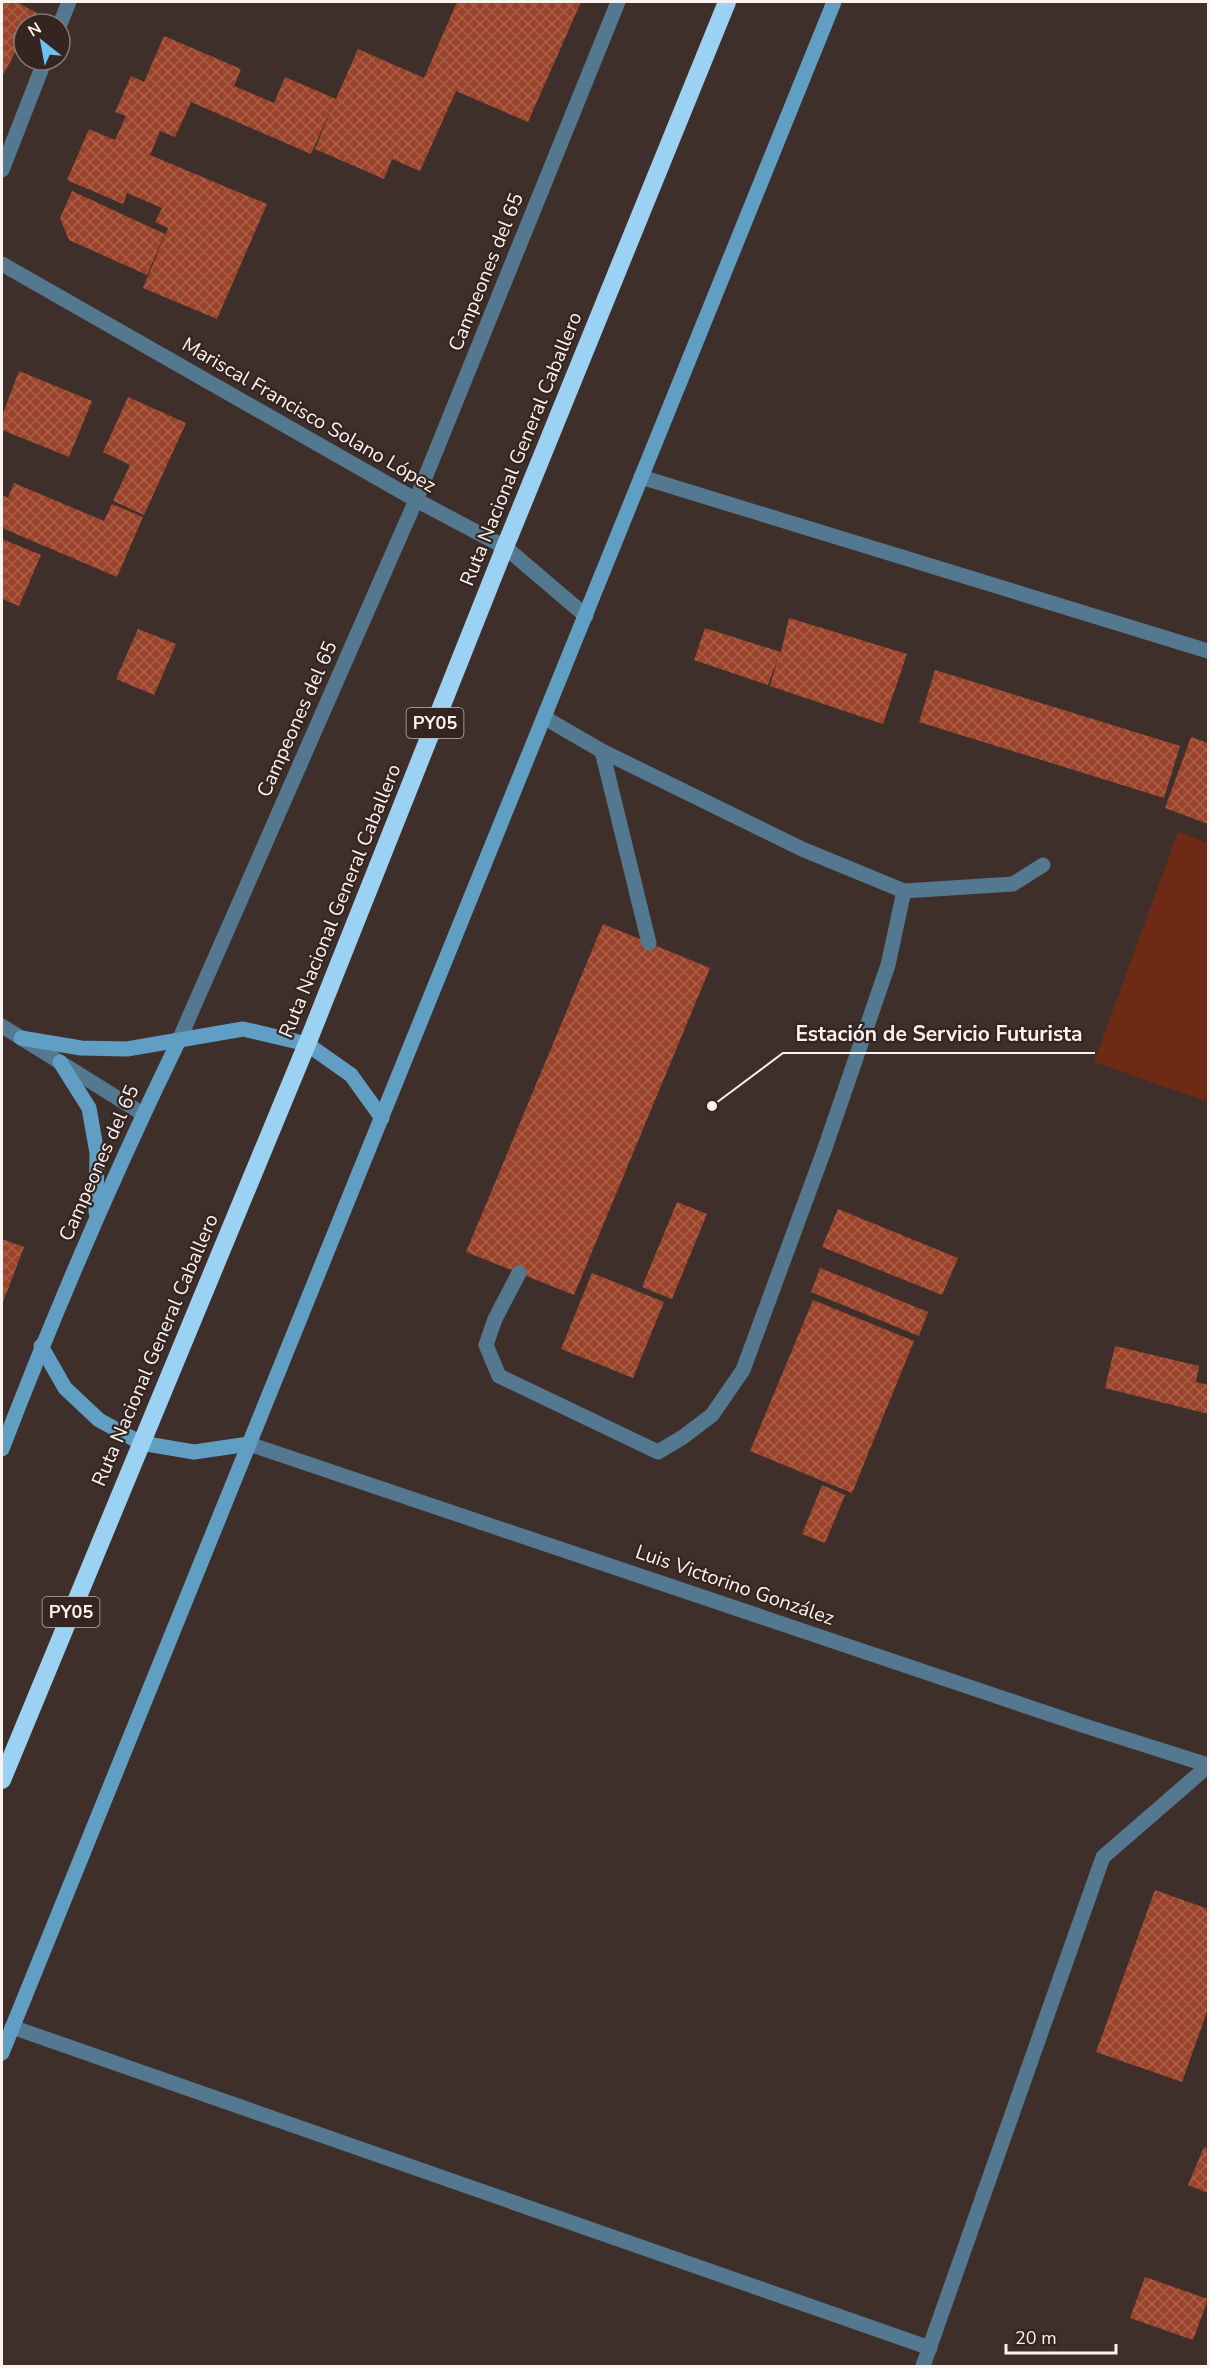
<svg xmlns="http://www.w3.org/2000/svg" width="1210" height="2368" viewBox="0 0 1210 2368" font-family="'Nunito Sans',sans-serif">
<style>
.green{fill:#6f2a15}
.building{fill:url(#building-cross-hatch)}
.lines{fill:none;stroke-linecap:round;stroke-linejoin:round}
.lane{stroke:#53788f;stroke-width:15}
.street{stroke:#53788f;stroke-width:15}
.secondary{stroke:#619ec3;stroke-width:15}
.highway{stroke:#9bd2f4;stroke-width:18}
.labels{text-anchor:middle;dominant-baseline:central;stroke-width:4.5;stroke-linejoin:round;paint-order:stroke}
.shield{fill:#342521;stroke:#c0b4b1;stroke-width:1.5}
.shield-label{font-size:18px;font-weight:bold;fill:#fcf2ef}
.street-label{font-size:20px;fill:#fcf2ef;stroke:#342521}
.leader{fill:none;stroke:#fcf2ef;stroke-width:2}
.callout-dot{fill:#fcf2ef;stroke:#342521;stroke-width:2}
.callout-label{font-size:21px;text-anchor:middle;font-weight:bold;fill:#fcf2ef;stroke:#342521;stroke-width:4.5;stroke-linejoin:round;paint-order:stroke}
</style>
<defs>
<pattern id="building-cross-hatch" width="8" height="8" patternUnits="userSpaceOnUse" patternTransform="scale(1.5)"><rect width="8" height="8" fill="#9a432a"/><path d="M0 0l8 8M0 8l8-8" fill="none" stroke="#a95f49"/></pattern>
</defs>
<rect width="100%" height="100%" fill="#3e2f2b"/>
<!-- green -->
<path class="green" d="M1178 832 1208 843V1102L1094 1062Z"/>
<!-- building -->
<g class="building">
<path d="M2 2H17L37 13 31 24H24V36L2 77Z"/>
<path d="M457 2H581L528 122 456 91 420 171 392 159 384 179 315 149 334 102 311 154 191 102 175 137 160 131 150 155 267 204 217 319 143 288 168 228 155 222 162 208 127 193 123 204 67 180 89 129 115 140 126 116 115 112 131 76 144 82 164 36 241 69 234 86 274 103 285 77 336 99 358 49 424 78Z"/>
<path d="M72 191 165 234 147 275 69 240 60 218Z"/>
<path d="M19 371 92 401 69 457 2 430V416Z"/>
<path d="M128 397 186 423 144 515 113 501 130 465 103 452Z"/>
<path d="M14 483 104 521 112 504 143 517 117 577 2 528V495L8 498Z"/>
<path d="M2 539 41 555 19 606 2 599Z"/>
<path d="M789 618 907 654 883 724 770 686 778 658 768 685 694 660 705 628 781 652Z"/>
<path d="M138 629 176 644 154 695 116 679Z"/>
<path d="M935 670 1180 746 1164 798 919 722Z"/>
<path d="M1191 737 1208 743V824L1165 808Z"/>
<path d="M603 924 710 968 574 1295 466 1252Z"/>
<path d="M677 1202 707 1214 672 1299 642 1287Z"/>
<path d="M838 1209 958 1258 942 1295 822 1247Z"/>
<path d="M2 1239 24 1247 2 1305Z"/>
<path d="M820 1268 928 1312 919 1336 811 1292Z"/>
<path d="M592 1273 664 1302 633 1378 561 1349Z"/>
<path d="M813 1300 914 1341 852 1493 750 1451Z"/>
<path d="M1115 1346 1199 1366 1196 1382 1208 1385V1414L1105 1388Z"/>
<path d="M822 1485 845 1495 825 1543 802 1534Z"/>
<path d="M1155 1890 1208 1909V2009L1182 2082 1096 2052Z"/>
<path d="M1204 2147 1208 2149V2193L1188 2185Z"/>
<path d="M1145 2277 1208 2299 1193 2340 1130 2318Z"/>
</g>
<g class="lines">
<!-- lane -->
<g class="lane">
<path d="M545 718 602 751 802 849 904 891 1013 884 1043 865"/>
<path d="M602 751 649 943"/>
<path d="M519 1273 495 1319 486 1345 499 1376 658 1452 683 1437 712 1415 743 1370 825 1148 888 965 904 891"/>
</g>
<!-- street -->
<g class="street">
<path d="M60 24 69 2"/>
<path d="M2 170 45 60"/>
<path d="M2 264 416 500 505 547 586 616"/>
<path d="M641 477 1208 651"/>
<path d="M2 1026 143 1114"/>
<path d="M179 1040 416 500 618 2"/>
<path d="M249 1444 1085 1726 1208 1765"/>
<path d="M12 2027 930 2348"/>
<path d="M923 2366 1103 1857 1208 1766"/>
</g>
<!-- secondary -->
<g class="secondary">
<path d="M21 1038 81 1048 127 1049 243 1029 307 1044 351 1075 382 1118"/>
<path d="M60 1062 89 1108 97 1153 96 1212"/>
<path d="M41 1346 65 1388 99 1420 141 1443 194 1452 249 1444"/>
<path d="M2 1449C55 1311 114 1174 179 1040"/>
<path d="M2 2053 834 2"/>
</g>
<!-- highway -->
<path class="highway" d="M2 1780 307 1044 505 547 727 2"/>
</g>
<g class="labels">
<!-- shield labels -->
<g class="shield">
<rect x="406.5" y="708" width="57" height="30" rx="4.5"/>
<rect x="42.5" y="1597" width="57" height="30" rx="4.5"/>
</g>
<g class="shield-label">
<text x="435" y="723">PY05</text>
<text x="71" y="1612">PY05</text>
</g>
<!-- street labels -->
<g class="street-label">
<text transform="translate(486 272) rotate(-68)">Campeones del 65</text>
<text transform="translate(309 415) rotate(30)">Mariscal Francisco Solano López</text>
<text transform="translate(521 449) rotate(-68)">Ruta Nacional General Caballero</text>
<text transform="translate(297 719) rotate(-66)">Campeones del 65</text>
<text transform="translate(340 901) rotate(-68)">Ruta Nacional General Caballero</text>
<text transform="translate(99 1163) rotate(-66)">Campeones del 65</text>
<text transform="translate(155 1350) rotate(-67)">Ruta Nacional General Caballero</text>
<text transform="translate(735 1585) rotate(19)">Luis Victorino González</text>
</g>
</g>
<!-- callouts -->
<path class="leader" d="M712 1106L783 1053H1095"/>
<circle class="callout-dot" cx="712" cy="1106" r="6"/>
<g class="callout-label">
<text x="939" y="1041">Estación de Servicio Futurista</text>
</g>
<!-- border -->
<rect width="1210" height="2368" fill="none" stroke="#fcf2ef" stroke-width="6"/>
<!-- north arrow -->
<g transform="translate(42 42) rotate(329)"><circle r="28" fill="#342521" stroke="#847773" stroke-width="1.5"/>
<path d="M0-4.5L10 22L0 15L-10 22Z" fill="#6ec2f3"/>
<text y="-9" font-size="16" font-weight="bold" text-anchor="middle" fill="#fcf2ef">N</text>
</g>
<!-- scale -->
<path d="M1006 2344v9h110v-9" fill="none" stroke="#fcf2ef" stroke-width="3"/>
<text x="1015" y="2344" font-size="18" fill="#fcf2ef" stroke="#342521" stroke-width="4.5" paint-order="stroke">20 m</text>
</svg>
